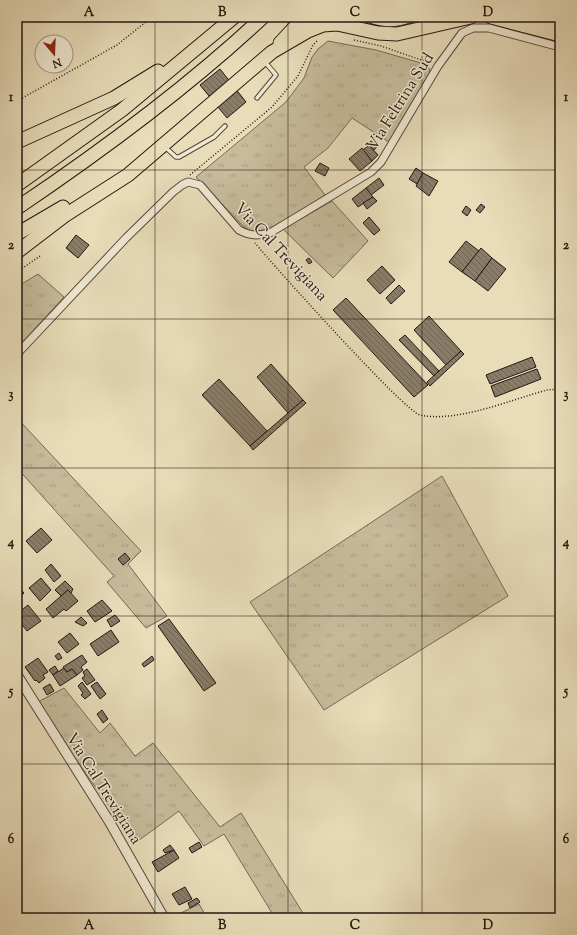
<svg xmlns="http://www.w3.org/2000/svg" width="577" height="935" font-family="'Sorts Mill Goudy',serif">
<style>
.grass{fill:url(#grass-tufts);stroke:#756956}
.building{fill:url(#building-back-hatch);stroke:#231711}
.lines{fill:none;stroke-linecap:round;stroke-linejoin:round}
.service-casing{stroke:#54483b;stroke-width:5.5}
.minor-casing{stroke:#54483b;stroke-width:9}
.tertiary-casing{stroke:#54483b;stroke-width:11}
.primary-casing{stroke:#231711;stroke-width:13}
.motorway-casing{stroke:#231711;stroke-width:15}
.path{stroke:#231711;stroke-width:1.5;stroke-dasharray:1 2;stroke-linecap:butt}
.service{stroke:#f0e8d2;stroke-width:3.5}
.minor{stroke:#f0e8d2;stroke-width:7}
.tertiary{stroke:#f0e8d2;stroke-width:9}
.primary{stroke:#e8dcb9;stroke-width:11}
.motorway{stroke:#e8dcb9;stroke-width:13}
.grid{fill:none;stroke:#231711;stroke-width:1;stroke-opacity:0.55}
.labels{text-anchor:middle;stroke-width:3;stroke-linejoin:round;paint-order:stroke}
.street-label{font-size:16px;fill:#231711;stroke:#f0e8d2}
.neatline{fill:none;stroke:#231711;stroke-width:1.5}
.grid-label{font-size:13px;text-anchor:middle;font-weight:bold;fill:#231711}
</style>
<defs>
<pattern id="grass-tufts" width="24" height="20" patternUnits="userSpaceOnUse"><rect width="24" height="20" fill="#c7bb9c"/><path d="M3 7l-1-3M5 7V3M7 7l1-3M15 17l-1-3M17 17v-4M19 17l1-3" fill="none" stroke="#aba085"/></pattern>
<pattern id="building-back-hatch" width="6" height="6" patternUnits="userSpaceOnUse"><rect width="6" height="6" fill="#897d68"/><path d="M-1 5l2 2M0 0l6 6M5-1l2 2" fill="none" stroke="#706554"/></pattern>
</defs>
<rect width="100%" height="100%" fill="#e8dcb9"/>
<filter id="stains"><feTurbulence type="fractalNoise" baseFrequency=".005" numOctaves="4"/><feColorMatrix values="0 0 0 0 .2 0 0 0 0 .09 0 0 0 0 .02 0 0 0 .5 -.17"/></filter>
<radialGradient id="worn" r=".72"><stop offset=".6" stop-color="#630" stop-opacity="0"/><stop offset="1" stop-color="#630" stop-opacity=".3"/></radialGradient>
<g class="grass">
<path d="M328,41L376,50L428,65L430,72L389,142L352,118L328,148L304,167L325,195C308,206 273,233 253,231C250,231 247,228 244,227L196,177L286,102L304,78L312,57L318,49Z"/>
<path d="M332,201L368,241L333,278L283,229Z"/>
<path d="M38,274L64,297L17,348V287Z"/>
<path d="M17,418L141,551L128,564L167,616L146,628L107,582L114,576L17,468Z"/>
<path d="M442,476L508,596L324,710L250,602Z"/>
<path d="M64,688L100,733L110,723L135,756L153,743L220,827L241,813L306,918H275L224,834L204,846L179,811L135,843L36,703Z"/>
<path d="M199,904L207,918H173V917Z"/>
</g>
<g class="building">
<path d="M220,69L246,102L227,118L200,85Z"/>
<path d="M371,141L378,146L374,150L369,145Z"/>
<path d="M369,145L378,155L372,161L363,150Z"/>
<path d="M362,148L372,161L360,171L349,159Z"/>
<path d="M320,163L329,168L325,176L315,171Z"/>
<path d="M416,168L423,173L417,184L409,179Z"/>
<path d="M423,173L438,181L429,196L416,186Z"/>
<path d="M379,178L384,185L371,195L366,188Z"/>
<path d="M366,188L373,197L358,207L352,199Z"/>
<path d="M373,197L377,201L367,209L363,203Z"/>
<path d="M481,204L485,207L480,213L476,210Z"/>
<path d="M466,206L471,210L467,216L462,212Z"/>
<path d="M369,217L380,230L374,235L363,223Z"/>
<path d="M76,235L89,245L78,258L66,248Z"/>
<path d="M466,241L479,251L462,272L449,262Z"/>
<path d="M481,248L492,258L475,281L462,272Z"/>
<path d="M309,258L312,262L309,264L306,260Z"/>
<path d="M492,258L506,269L488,291L475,281Z"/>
<path d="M382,266L395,280L380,294L367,280Z"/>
<path d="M399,285L405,291L391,304L386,298Z"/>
<path d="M346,298L428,385L414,397L333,310Z"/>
<path d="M429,316L461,351L446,365L414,330Z"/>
<path d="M405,335L439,371L434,376L399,340Z"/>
<path d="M461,351L464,354L430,386L427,382Z"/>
<path d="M532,357L536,367L490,384L486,375Z"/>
<path d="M271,364L303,400L288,413L257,377Z"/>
<path d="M537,369L541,379L495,397L491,386Z"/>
<path d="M219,379L267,431L250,446L202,395Z"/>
<path d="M303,400L306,403L253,450L250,446Z"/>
<path d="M17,519L21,524L17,527Z"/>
<path d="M41,528L52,540L37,553L26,541Z"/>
<path d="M125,553L130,559L123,565L118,559Z"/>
<path d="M51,564L61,576L54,582L45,570Z"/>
<path d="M41,578L51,590L40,601L29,588Z"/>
<path d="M65,581L73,589L71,593L68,590L61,596L55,590Z"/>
<path d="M17,585L24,593L17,599Z"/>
<path d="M68,590L78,601L66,611L64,609L53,618L46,609Z"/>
<path d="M102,600L112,611L95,622L87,611Z"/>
<path d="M28,605L41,621L27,631L17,618V614Z"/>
<path d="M115,615L120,621L111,627L107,620Z"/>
<path d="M81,617L87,623L83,626L75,622Z"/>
<path d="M169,619L216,683L204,691L158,626Z"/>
<path d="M111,630L119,642L98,656L90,644Z"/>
<path d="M70,633L79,644L67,653L58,642Z"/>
<path d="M59,653L62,658L58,660L55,656Z"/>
<path d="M82,655L87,662L81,667L83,670L77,675L72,669L67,672L63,667Z"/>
<path d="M152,656L154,660L144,667L142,664Z"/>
<path d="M38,658L48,672L43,675L45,678L39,683L36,680L35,681L25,667Z"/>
<path d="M55,666L58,671L53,675L49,670Z"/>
<path d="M64,668L67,672L72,669L77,675L60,686L53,675Z"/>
<path d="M87,669L95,680L87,685L82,678L85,676L83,672Z"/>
<path d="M82,682L91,694L85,699L81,695L83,693L78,686Z"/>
<path d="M97,682L106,694L100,699L91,686Z"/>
<path d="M50,684L54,691L47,695L43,688Z"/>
<path d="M102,710L108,719L103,723L97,714Z"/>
<path d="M199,842L202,847L192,853L189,848Z"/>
<path d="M170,845L174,850L165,853L163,850Z"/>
<path d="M174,850L179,858L158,872L152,862Z"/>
<path d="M185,887L192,899L179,905L172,894Z"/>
<path d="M197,898L200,902L190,908L188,903Z"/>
</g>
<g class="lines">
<g class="service-casing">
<g id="service">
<path d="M257,98L276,75L265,62"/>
<path d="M165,147L176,157H179L214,137L225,126"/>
</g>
</g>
<g class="minor-casing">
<path id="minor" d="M17,354L126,238L173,192L182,185L188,182L200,185L239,230C250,236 258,236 270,233L371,172L381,162L438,66L462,33L473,28H489L560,47"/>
</g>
<g class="tertiary-casing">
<path id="tertiary" d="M17,675L109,821L164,918"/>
</g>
<g class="primary-casing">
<g id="primary">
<path d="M370,17C385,22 395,22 409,17"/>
<path d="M524,17L560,26"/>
</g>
</g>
<g class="motorway-casing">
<g id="motorway">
<path d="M491,17L560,35"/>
<path d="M280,43L294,28L312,17"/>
<path d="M17,142L114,98L158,71"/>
<path d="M17,185L122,110L234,17"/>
<path d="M17,208C103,150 187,88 263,17"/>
<path d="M17,234L63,207"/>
<path d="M17,252L64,216L128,175L272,52L308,31L323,25L337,24L378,33L397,34L471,17"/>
</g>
</g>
<g class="path">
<path d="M354,40L381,46L430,63"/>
<path d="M17,101L117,45L152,17"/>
<path d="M190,175L272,107L298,76L313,45L318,40"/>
<path d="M255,243C273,265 405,412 420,415C457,423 510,400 547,390L560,389"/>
<path d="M17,272L40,256"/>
</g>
<use href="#service" class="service"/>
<use href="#minor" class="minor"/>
<use href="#tertiary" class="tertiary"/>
<use href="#primary" class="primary"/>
<use href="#motorway" class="motorway"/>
</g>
<path class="grid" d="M155,17V918M288,17V918M422,17V918M17,170H560M17,319H560M17,468H560M17,616H560M17,764H560"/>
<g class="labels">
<g class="street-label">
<text transform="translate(399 101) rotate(-58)" y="6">Via Feltrina Sud</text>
<text transform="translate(282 251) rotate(47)" y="6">Via Cal Trevigiana</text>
<text transform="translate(105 788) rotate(58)" y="6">Via Cal Trevigiana</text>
</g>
</g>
<rect width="577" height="935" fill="none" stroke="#e8dcb9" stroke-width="44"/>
<g transform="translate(54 54) rotate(161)"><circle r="19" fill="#f0e8d2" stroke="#9e9485"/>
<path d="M0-3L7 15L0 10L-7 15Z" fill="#8f2418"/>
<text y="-6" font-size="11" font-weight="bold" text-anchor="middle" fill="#231711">N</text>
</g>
<rect x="22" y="22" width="533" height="891" class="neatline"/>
<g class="grid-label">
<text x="89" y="16">A</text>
<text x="222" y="16">B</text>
<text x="355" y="16">C</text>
<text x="488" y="16">D</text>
<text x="11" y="101">1</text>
<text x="566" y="101">1</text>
<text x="11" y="249">2</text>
<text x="566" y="249">2</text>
<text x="11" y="398">3</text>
<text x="566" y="398">3</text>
<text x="11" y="546">4</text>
<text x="566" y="546">4</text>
<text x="11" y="695">5</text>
<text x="566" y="695">5</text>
<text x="11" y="843">6</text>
<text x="566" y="843">6</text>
<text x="89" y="929">A</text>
<text x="222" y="929">B</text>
<text x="355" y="929">C</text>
<text x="488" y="929">D</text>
</g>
<rect width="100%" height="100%" filter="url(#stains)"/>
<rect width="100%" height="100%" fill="url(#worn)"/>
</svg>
